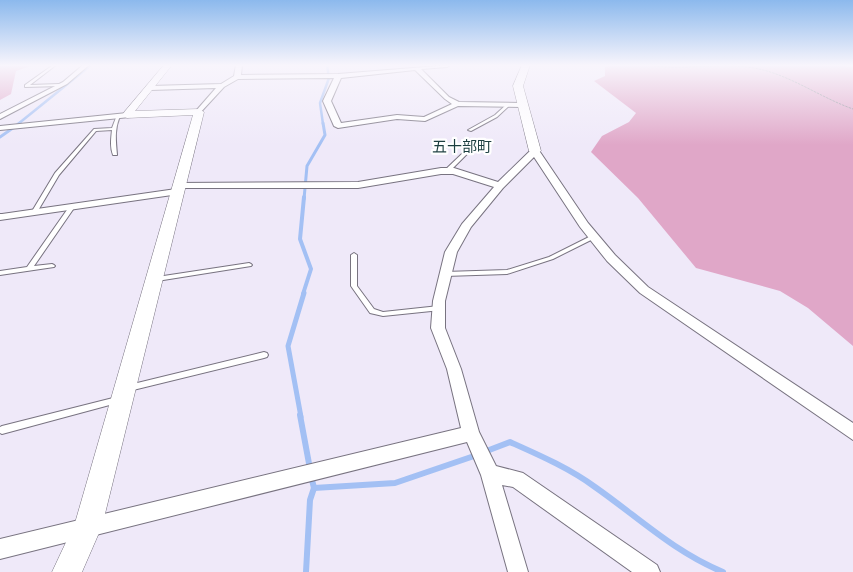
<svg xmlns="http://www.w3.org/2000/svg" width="853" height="572" font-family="Karla,'Noto Sans JP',sans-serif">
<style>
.green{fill:#e0a7c8}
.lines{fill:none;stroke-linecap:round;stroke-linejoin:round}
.stream-far4{stroke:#a3c0f4;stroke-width:2.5}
.stream-far3{stroke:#a3c0f4;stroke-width:3}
.stream-far2{stroke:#a3c0f4;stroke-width:4}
.stream-far1{stroke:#a3c0f4;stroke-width:5}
.stream{stroke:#a3c0f4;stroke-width:6}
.lane-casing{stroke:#787380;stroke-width:2}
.street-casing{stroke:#787380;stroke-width:2}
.secondary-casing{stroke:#787380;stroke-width:1}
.path{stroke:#908c97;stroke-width:1;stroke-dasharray:2.5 1;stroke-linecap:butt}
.lane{fill:#fff;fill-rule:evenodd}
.street{fill:#fff;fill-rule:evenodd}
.secondary{fill:#fff;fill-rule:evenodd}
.labels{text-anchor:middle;stroke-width:4.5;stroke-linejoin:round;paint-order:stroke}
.far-quarter-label{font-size:15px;fill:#1d3f41;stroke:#fff}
</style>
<rect width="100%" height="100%" fill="#efe9f9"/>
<g class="green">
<path d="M0,65H34L16,71L11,94L0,100Z"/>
<path d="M611,65H836L853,67V346L808,308L780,291L696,268L638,198L591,152L602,136L629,122L636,113L594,81L605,76V67Z"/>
</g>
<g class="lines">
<g class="stream-far4">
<path d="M18,124L91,65"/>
<path d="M323,124L320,103L329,78L327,65"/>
</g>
<g class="stream-far3">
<path d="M0,137L20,123"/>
<path d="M304,199L307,166L325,135L323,123"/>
</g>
<path class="stream-far2" d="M303,294L311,269L300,239L304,197"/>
<path class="stream-far1" d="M301,417L288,346L304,293"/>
<g class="stream">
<path d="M300,415L310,469"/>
<path d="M484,452L510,442C539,455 569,468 595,487C638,517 674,552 723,572"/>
<path d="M311,476L314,488L395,483L477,455"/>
<path d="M306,572L310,500L314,488"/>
</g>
<g class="lane-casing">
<g id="lane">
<path d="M53,65H56L30,85L59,84L61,85L60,86L25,87V85Z"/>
<path d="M507,104L510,105L497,117L471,131L468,130L495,115Z"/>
<path d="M117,115L120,116C114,130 116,141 117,155H113C110,147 111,139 112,130L96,131L59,175L36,214H32L31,213L55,173L94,129L112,128Z"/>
<path d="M467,149L471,150L449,172H445V170Z"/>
<path d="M71,206L74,208L34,266L52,264L54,265L55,266L54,267L0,275V271L27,267L69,207Z"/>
<path d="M593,235L595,236L596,237L595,238L553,259L507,274L445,276L442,274L445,272L507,270L549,257Z"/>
<path d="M354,253L357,255V286L374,309L383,312L439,306H441L442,308L441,310L383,316L370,313L351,286V255Z"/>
<path d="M249,263L251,264L252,265L251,266L157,281L154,279L157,277Z"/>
<path d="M264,352L267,353L268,355L267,357L264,358L129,391L126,390L125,388L126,386L129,385Z"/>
<path d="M117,397L120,398L121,400L120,402L117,403L2,434L0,433V427L2,426Z"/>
</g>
</g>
<g class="street-casing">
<g id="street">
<path d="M83,65H89L67,84L0,119V114L63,82Z"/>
<path d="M236,65H242L241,75L338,74L450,65L447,67L421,69L449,97L459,102L522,103L526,105L522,107L458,106L425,121L397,119L338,128L334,126L323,101L334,78L238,79L224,87L199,114L195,112L216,88L150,90L147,88L150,86L221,84L234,76ZM415,70L445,99L452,104L424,117L397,115L341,123L331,101L341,78Z"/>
<path d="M127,113L131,115L130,117L0,130V126Z"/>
<path d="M532,149H538L588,223L615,255L648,287L853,423V440L640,293L607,261L580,227L534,157L503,188L471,227L457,252L445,301V328L461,369L479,432L496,466L523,473L657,565L660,572H632L513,487L502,485L528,572H508L481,475L467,442L0,559V539L461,428L447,369L431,328L433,301L445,252L462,224L494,187L453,174H441L358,188H178L175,187V183L358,182L441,168H454L498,182Z"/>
<path d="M176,189L179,190V194L0,220V214H2Z"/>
</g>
</g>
<g class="secondary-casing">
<g id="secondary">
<path d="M164,65H172L135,111L199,109L204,112L102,526L82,572H52L75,523L193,115L127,118L122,115Z"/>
<path d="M522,65H530L523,86L541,151L535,155L529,151L513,86Z"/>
</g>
</g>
<path class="path" d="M647,65C683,71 719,62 754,68C789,74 819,97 853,109"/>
<use href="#lane" class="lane"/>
<use href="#street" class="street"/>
<use href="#secondary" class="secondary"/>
</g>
<linearGradient id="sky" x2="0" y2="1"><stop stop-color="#8cb9ed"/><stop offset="0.45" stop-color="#f8f5fc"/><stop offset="1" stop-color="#f8f5fc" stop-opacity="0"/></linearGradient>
<rect width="853" height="145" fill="url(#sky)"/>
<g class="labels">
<g class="far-quarter-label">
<text x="462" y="152">五十部町</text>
</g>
</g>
</svg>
